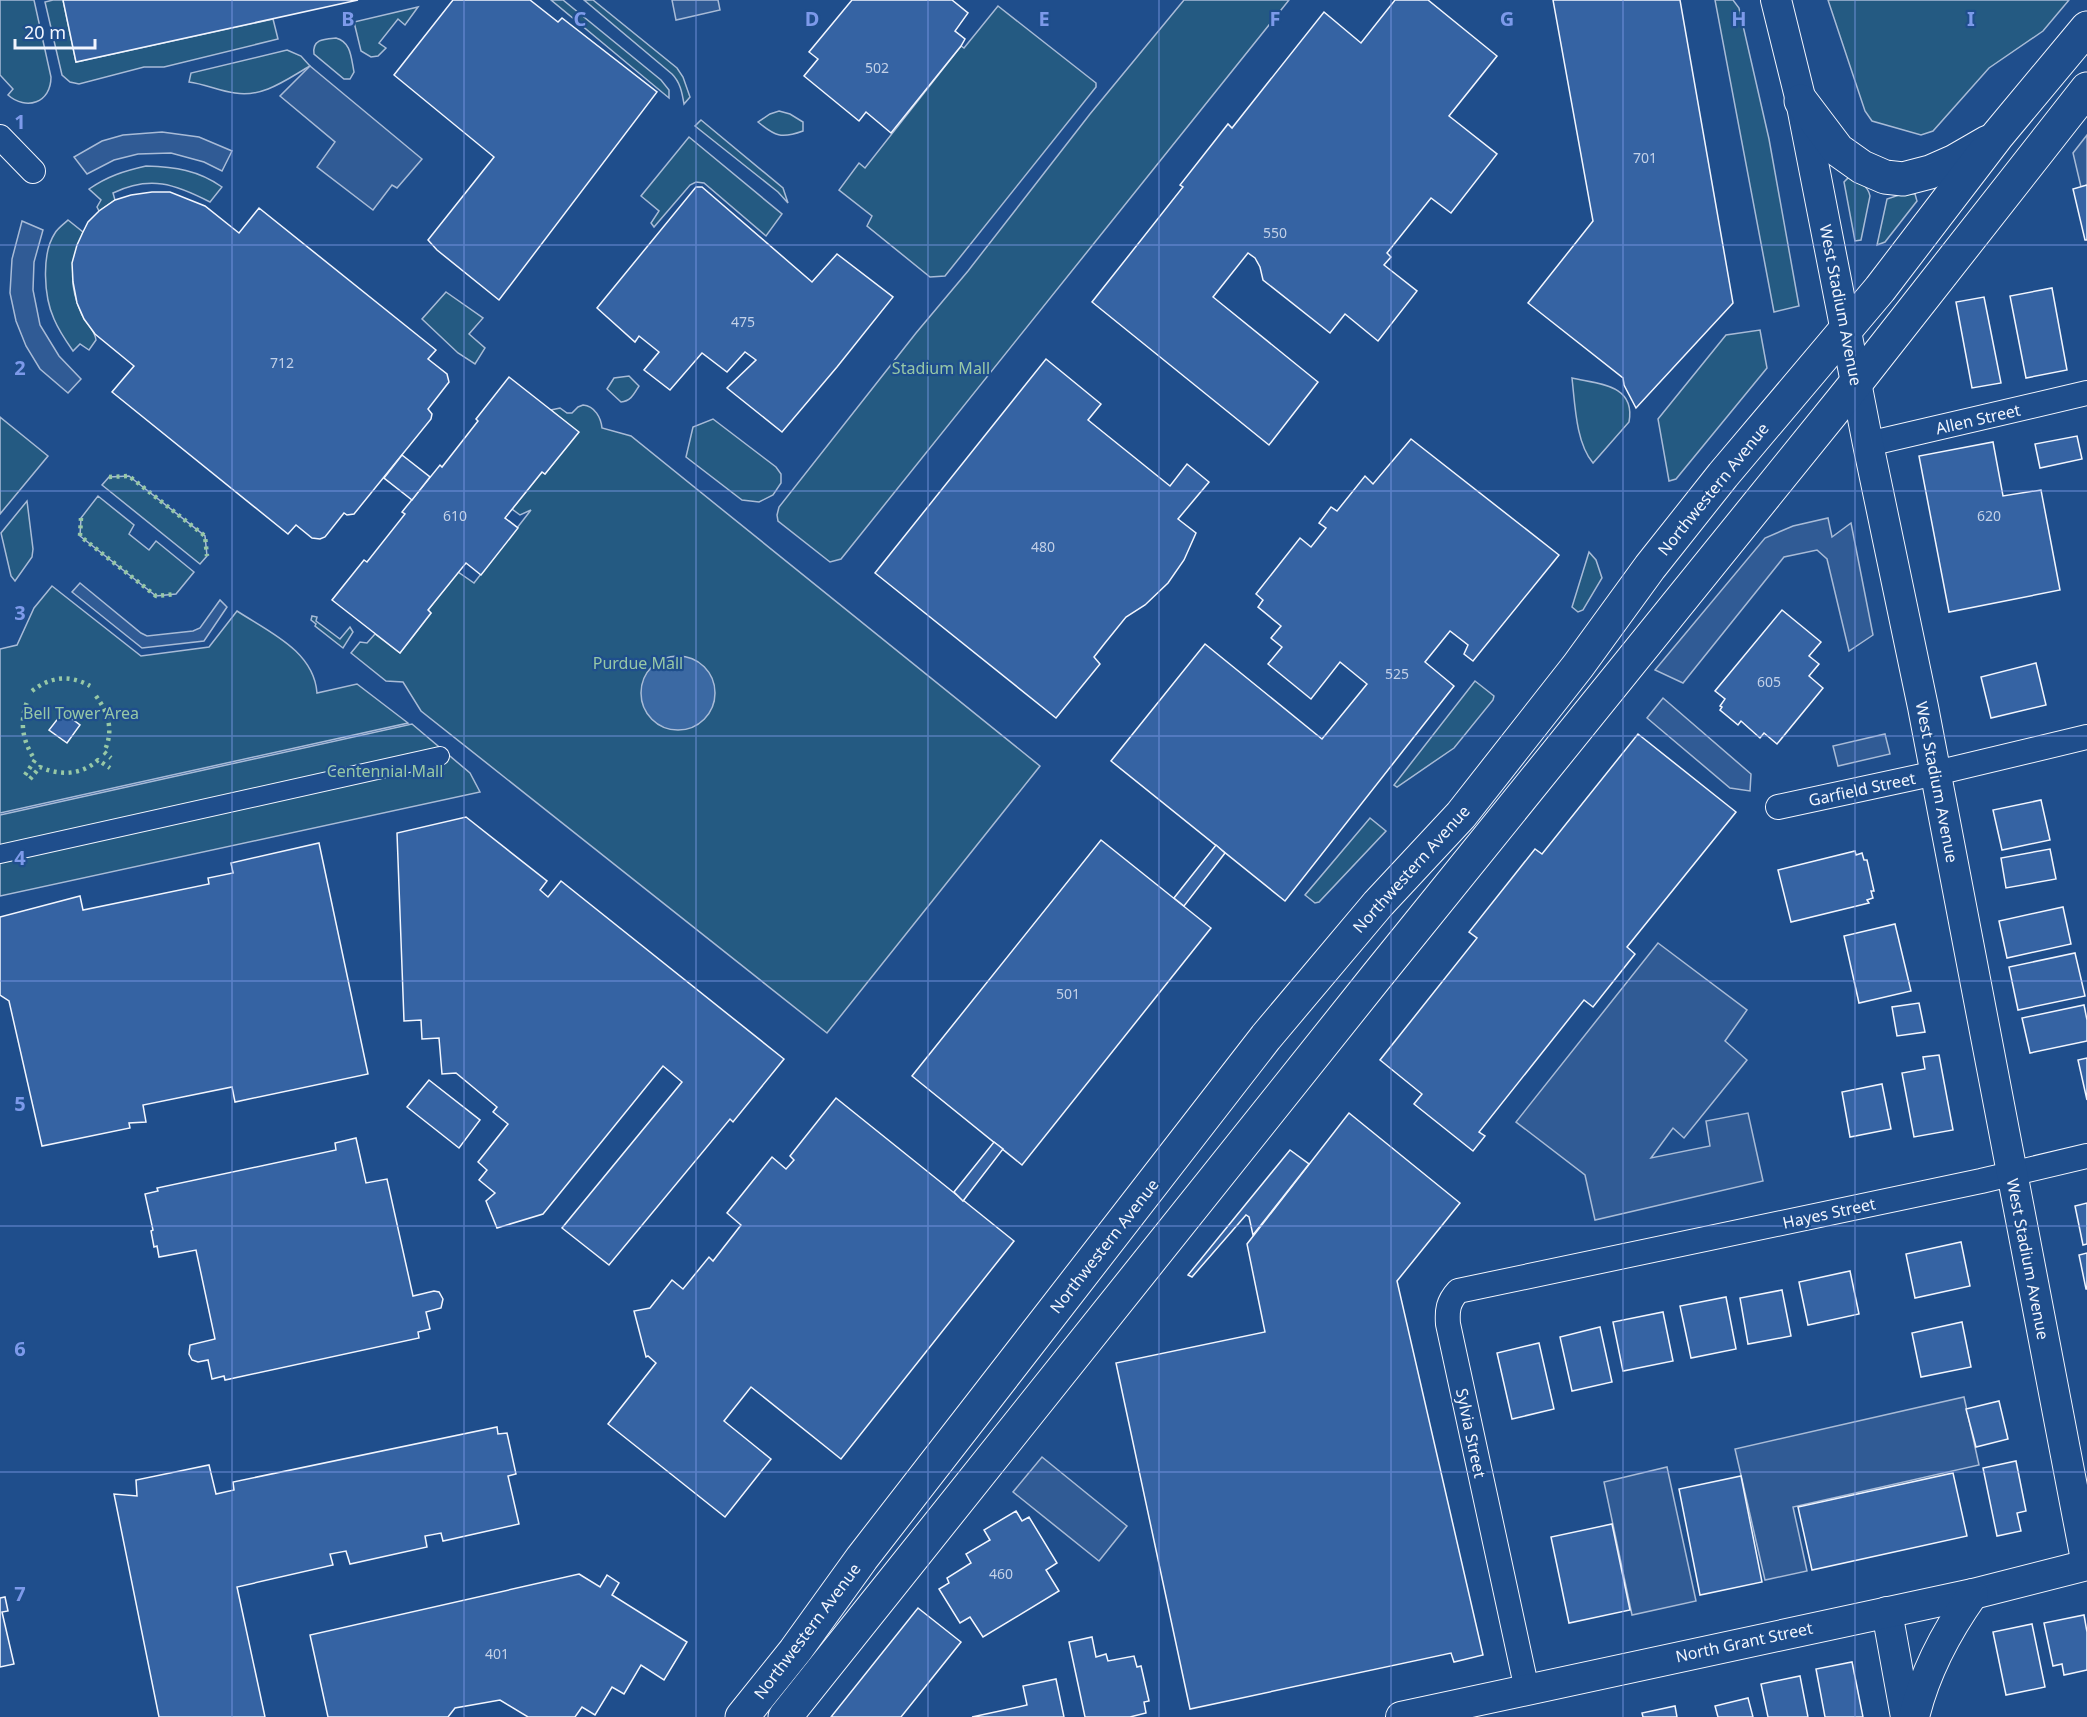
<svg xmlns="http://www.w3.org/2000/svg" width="2087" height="1717" font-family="'Noto Sans',sans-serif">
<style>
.green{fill:#245a82;stroke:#a8bbd7;stroke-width:1.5}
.parking{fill:#305b95;stroke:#a8bbd7;stroke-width:1.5}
.water{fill:#3b69a3;stroke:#a8bbd7;stroke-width:1.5}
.building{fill:#3563a3;stroke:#f2f6ff;stroke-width:1.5}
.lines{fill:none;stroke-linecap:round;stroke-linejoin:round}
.pedestrian-casing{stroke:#f2f6ff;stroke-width:20}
.minor-casing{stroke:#f2f6ff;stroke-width:26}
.tertiary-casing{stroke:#f2f6ff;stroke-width:32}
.primary-casing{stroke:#f2f6ff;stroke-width:35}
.pedestrian{stroke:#1f4e8c;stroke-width:18}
.minor{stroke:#1f4e8c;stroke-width:24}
.tertiary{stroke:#1f4e8c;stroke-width:30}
.primary{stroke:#1f4e8c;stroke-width:33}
.hedge{stroke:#97c8a6;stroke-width:4.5;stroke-dasharray:3 4.5;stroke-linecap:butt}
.grid{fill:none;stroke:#7d9aea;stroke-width:1.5;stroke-opacity:0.55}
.labels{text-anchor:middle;stroke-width:4.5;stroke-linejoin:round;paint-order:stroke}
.number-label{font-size:14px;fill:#c3d1e8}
.street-label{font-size:16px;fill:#f2f6ff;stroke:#1f4e8c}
.park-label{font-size:16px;fill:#97c8a6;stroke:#1f4e8c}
.grid-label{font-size:20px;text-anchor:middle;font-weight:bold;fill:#7d9aea;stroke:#1f4e8c;stroke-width:4.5;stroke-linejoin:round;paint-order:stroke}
</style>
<rect width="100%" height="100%" fill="#1f4e8c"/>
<g class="green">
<path d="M0,0H34L51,77C51,103 26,111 8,95L13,89L0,75Z"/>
<path d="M53,0H63L76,62L273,19L278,39L164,67H144L79,84L70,82L62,75L45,2Z"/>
<path d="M551,0H563L661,80L669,90V98Z"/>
<path d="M584,0H593L677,68L683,77L690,97L684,104C682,92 680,82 672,74Z"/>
<path d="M1184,0H1289L841,559L830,562L778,521L777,515L779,507L916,333L968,271L1090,114Z"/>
<path d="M1715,0H1733L1739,8L1769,139L1799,306L1774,312Z"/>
<path d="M1828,0H2069L2043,31L1989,68L1933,131L1921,135L1872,121L1865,111Z"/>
<path d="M998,6L1096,83V87L945,276L930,277L867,226L872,216L839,190L859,163L865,168L961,46L964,48Z"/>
<path d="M418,7L405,25L398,19L379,43L386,48L378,56L371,57L361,51L354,22Z"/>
<path d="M336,38C351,42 351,57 354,72L350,79H344L314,54C312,39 324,39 336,38Z"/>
<path d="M287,50L301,56L310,66C287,79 263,98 235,93C219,91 205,84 189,82L191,73Z"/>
<path d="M779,111L790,114L803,122V131C781,139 775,136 758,122L770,114Z"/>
<path d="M701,120L783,188L788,203L778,192L695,126Z"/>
<path d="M689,137L782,214L766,236L704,183L696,182L690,185L654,227L651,223L659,211L641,196Z"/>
<path d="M146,166C175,167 198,170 222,187L210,202C175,184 150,175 113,193L115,200L99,211L97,207L101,200L89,189C108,176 124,171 146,166Z"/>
<path d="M1849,177C1858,181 1868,185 1870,196L1861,240L1855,241L1844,182Z"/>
<path d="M1905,193L1915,194L1917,201L1885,242L1877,245L1887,199Z"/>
<path d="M68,220L83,232C72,265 67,282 82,315C87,324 95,330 96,340L89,350L80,344L73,351C66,341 59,331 54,319C44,297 41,254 55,233C58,228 64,224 68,220Z"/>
<path d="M446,292L483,318L469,334L485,348L475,364L458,353L422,319Z"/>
<path d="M1760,330L1767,368L1676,479L1669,481L1658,419L1726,335Z"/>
<path d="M629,376L639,386C634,394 631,401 621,402L607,389L614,378Z"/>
<path d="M1572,378C1598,384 1636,384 1629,422L1593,463C1576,443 1575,405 1572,378Z"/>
<path d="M583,405C595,406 601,418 602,428L631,436L1040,766L827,1033L421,711L403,682L386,681L351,653L360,642L367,643L375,634L400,653L431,613L428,610L458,572L474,583L531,510L520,515L512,509L542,472L545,474L578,432L551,410L560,408L567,413H572L578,407Z"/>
<path d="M0,417L48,456L0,514Z"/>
<path d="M713,419L776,467L781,474V483L773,495L759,502L742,500L686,457L693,427Z"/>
<path d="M129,476L205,536L207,556L200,564L102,485L109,477Z"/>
<path d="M98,496L134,525L129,534L149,550L156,541L194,572L176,594L156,596L80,536L81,518Z"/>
<path d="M27,501L33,549L32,557L15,581L11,576L1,533Z"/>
<path d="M1589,552L1596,560L1602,578L1583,610L1578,612L1572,607Z"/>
<path d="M52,586L141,656L209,647L237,611C269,632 314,651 317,693L357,684L408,723L0,813V649L17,645L34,608Z"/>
<path d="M312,616L317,617L316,621L340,639L350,627L353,632L343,648L315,626L316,624L311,620Z"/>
<path d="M1475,681L1494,696L1493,700L1454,748L1397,787L1394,785Z"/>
<path d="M412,724L470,773L480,792L0,896V815Z"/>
<path d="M1370,818L1386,831L1319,902L1315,903L1305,895Z"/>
</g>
<g class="parking">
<path d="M672,0H718L720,10L676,20Z"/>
<path d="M310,66L422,159L397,188L392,185L373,210L317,167L335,142L280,96Z"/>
<path d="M162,132L199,137L232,151L222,171L204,162L171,153L138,154L114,160L87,174L74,157L102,141L123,135Z"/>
<path d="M2087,135V185L2081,187L2073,153Z"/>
<path d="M22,221L43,230L34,262L33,290L40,325L59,356L81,379L68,393L40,369L26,346L16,321L10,293L12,259Z"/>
<path d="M1828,518L1832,537L1851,523L1873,635L1849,651L1827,559L1817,550L1784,557L1683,683L1655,670L1765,538L1793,526Z"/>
<path d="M80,583L141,633L147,636L193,631L200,628L220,600L227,607L204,641L142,648L72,592Z"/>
<path d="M1663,698L1751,774L1750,791L1730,788L1647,718Z"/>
<path d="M1885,734L1890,754L1838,766L1833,746Z"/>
<path d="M1658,943L1747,1010L1725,1041L1747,1060L1684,1138L1673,1128L1651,1158L1710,1146L1706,1121L1748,1113L1763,1181L1595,1220L1585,1175L1516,1122Z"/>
<path d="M1964,1397L1979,1465L1793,1507L1807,1571L1765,1580L1735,1449Z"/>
<path d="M1042,1457L1127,1526L1099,1561L1013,1492Z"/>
<path d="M1667,1467L1696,1601L1632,1615L1604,1482Z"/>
</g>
<circle class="water" cx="678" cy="693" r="37"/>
<g class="building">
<path d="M63,0H358L76,62Z"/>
<path d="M453,0H530L558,22L562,18L657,92L499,300L437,250L428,240L494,157L394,75Z"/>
<path d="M852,0H952L968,13L955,31L965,39L961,46L891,133L866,112L859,121L804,76L818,59L809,52Z"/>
<path d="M1395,0H1428L1497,56L1449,116L1497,154L1451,213L1431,198L1387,253L1391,257L1384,265L1417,291L1378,341L1345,314L1330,333L1263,280L1260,267L1255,258L1248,253L1213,297L1318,382L1269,445L1092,302L1183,187L1180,185L1228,124L1232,128L1324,12L1361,43Z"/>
<path d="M1553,0H1680L1733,303L1636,408L1624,385L1623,378L1528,303L1593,221Z"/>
<path d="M2087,185V240H2085L2073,189Z"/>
<path d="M696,187H702L812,282L837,254L893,297L837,367L782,432L727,388L756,360L745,352L727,372L702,353L670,390L644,370L659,352L639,336L635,342L597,308Z"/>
<path d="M152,192H170L205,206L239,233L259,208L436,350L428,359L447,374L449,382L428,409L432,414L431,419L354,514L347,515L344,513L325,537L320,539L312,538L296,525L288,534L112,392L134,366L95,334L84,319L77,303L73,282L72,263L77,245L83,232L88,222L99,211L115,200L131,195Z"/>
<path d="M2052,288L2067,370L2026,378L2010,296Z"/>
<path d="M1984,297L2001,383L1972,388L1956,302Z"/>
<path d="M1046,359L1101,404L1088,420L1170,486L1187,464L1209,482L1178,519L1196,533L1184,560L1168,583L1145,605L1126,617L1105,643L1094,657L1100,664L1056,718L875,573Z"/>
<path d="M509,377L579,432L545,474L542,472L505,518L518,528L481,575L466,563L428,610L431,613L400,653L332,600L364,560L367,562L405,514L402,512L440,465L442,467L478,421L476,419Z"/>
<path d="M2077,436L2082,459L2040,468L2035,444Z"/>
<path d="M1411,439L1559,555L1473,661L1464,654L1468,645L1450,631L1425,662L1454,686L1285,901L1111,761L1205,644L1322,739L1367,684L1340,662L1311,699L1268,664L1282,647L1271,638L1281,626L1258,607L1263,600L1256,594L1300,538L1311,547L1326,528L1319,523L1331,507L1337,511L1365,476L1373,484Z"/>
<path d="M1993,442L2003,496L2041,490L2060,590L1949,612L1919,456Z"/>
<path d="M402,455L430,477L412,500L384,478Z"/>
<path d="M1782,610L1821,642L1809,656L1819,664L1809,676L1823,688L1777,744L1764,733L1760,738L1741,721L1738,725L1720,710L1722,707L1720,706L1725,699L1715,691Z"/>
<path d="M2036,663L2046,705L1991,718L1981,677Z"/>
<path d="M63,712L80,725L67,743L49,730Z"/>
<path d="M1638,734L1736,812L1627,947L1635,954L1593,1007L1584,1000L1479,1132L1485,1136L1473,1151L1414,1104L1422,1094L1380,1060L1477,938L1469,932L1535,849L1542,854Z"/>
<path d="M2041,800L2050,840L2002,850L1993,810Z"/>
<path d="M466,817L547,881L540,890L548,897L561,881L784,1059L733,1122L730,1119L609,1265L562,1228L682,1082L663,1066L543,1214L497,1228L486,1201L495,1193L479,1180L487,1170L478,1162L508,1124L493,1112L497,1107L456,1073L442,1074L439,1038L422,1039L421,1020L404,1021L397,833Z"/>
<path d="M1101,840L1211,928L1022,1165L912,1076Z"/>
<path d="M319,843L368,1074L235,1102L232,1087L143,1105L146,1122L129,1123L130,1128L42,1146L9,1001L0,995V917L80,896L83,910L209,884L208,878L233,873L231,863Z"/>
<path d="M1216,845L1225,853L1184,906L1174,898Z"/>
<path d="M2050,849L2056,879L2006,888L2001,858Z"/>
<path d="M1855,851L1856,855L1862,853L1864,860H1867L1874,891H1871L1873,898L1867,900L1869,903L1791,922L1778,870Z"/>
<path d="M2063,907L2071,944L2007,958L1999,921Z"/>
<path d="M1895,924L1911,991L1859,1003L1844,936Z"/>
<path d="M2075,953L2085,996L2018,1010L2009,967Z"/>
<path d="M1919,1003L1925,1032L1897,1036L1892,1007Z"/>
<path d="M2084,1005L2087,1020V1041L2030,1053L2022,1018Z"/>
<path d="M1939,1055L1953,1130L1914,1137L1902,1073L1925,1069L1923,1057Z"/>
<path d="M2087,1058V1100L2078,1060Z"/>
<path d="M429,1080L480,1120L459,1148L407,1107Z"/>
<path d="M1882,1084L1891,1129L1850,1137L1842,1092Z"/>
<path d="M836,1098L1014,1241L841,1459L751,1387L724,1421L771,1459L725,1517L608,1424L656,1363L648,1356L646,1357L634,1311L650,1308L672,1280L683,1289L709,1257L713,1261L741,1225L727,1213L772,1157L786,1169L794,1160L790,1156Z"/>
<path d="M1349,1113L1460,1203L1397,1281L1483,1655L1454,1662L1451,1653L1190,1709L1116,1363L1265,1332L1247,1244Z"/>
<path d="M356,1138L366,1183L387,1179L413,1296L434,1291L439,1292L443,1299L441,1308L426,1312L430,1329L418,1332L419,1338L225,1380L224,1376L212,1379L208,1360L198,1362L192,1360L189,1354L190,1345L215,1339L196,1250L159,1257L157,1246L154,1247L151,1231L153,1230L145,1194L158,1191L157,1188L336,1150L335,1143Z"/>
<path d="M994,1142L1003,1149L963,1201L954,1192Z"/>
<path d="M1290,1150L1309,1164L1253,1235L1249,1217L1246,1215L1192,1277L1188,1275Z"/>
<path d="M2087,1203V1244L2083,1245L2075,1206Z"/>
<path d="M1961,1242L1970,1286L1915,1298L1906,1254Z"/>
<path d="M2087,1253V1289H2086L2079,1255Z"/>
<path d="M1850,1271L1859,1314L1808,1325L1799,1282Z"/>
<path d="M1782,1290L1791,1336L1748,1344L1740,1298Z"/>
<path d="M1726,1297L1736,1349L1691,1358L1680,1306Z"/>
<path d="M1663,1312L1673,1361L1623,1371L1613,1322Z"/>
<path d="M1962,1322L1971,1367L1921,1377L1912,1333Z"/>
<path d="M1600,1327L1612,1382L1572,1391L1560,1337Z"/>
<path d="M1539,1343L1554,1409L1512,1419L1497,1353Z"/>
<path d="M1999,1401L2008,1439L1976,1447L1966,1409Z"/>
<path d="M497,1427L498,1434L507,1433L516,1474L508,1476L519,1524L443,1541L441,1533L425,1536L427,1547L350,1564L346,1551L330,1554L333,1565L237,1587L265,1717H159L114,1494L137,1496L136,1480L209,1465L216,1494L234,1490L233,1482Z"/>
<path d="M2016,1461L2026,1511L2017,1513L2021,1531L1997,1536L1983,1468Z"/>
<path d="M1953,1473L1967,1536L1812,1570L1798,1507Z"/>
<path d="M1741,1476L1762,1582L1700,1595L1679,1489Z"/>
<path d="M1016,1511L1022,1521L1029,1517L1057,1563L1046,1570L1059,1591L983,1637L970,1617L960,1623L939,1589L949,1583L947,1578L971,1563L966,1554L990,1540L984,1530Z"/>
<path d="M1612,1524L1630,1610L1569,1623L1551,1537Z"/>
<path d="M579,1574L600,1587L607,1575L619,1583L612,1595L687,1642L664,1680L641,1665L624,1694L612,1687L595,1715L582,1707L575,1717H528L500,1700L455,1708L448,1717H328L310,1635Z"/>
<path d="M5,1597L8,1611L2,1612L14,1664L0,1667V1598Z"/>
<path d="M918,1608L961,1642L901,1717H831Z"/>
<path d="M2084,1615L2087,1632V1670L2064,1675L2062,1664L2053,1666L2044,1623Z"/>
<path d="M2032,1624L2045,1687L2006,1695L1993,1632Z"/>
<path d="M1092,1637L1096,1657L1106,1654L1108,1661L1134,1656L1137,1667L1141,1666L1149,1701L1144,1702L1146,1713L1130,1717H1085L1069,1642Z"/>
<path d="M1852,1662L1863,1717H1825L1816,1669Z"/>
<path d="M1800,1676L1808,1717H1768L1761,1684Z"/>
<path d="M1056,1679L1064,1717H972L1027,1705L1023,1686Z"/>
<path d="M1748,1698L1753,1717H1718L1715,1706Z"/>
<path d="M1675,1706L1677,1717H1643L1642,1713Z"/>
</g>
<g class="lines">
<g class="pedestrian-casing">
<path id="pedestrian" d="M0,854L440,756"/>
</g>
<g class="minor-casing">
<g id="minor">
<path d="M0,137L33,171"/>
<path d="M1868,444L2087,393"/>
<path d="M1778,807L1936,773L2087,737"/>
<path d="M1527,1690L1448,1324C1447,1310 1448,1302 1458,1291L1981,1181L2087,1156"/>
</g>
</g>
<g class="tertiary-casing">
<g id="tertiary">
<path d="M1776,0L1801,101L1868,444L1923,707L2087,1565"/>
<path d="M1887,1612L1906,1717"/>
<path d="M1401,1717L1973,1594L2087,1565"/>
<path d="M1914,1717C1925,1671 1946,1632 1973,1594"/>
</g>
</g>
<g class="primary-casing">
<g id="primary">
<path d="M1801,101L1838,150L1862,167L1885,177L1903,179L1930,172L1955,161L1988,142"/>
<path d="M742,1717L795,1651L862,1558L1266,1037L1378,904L1461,815L1578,666L1650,567L1723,475L1880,289L1997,136L2087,28"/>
<path d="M785,1717L1376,977L1856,383L2087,89"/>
</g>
</g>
<use href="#pedestrian" class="pedestrian"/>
<use href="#minor" class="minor"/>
<use href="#tertiary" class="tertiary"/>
<use href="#primary" class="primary"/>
<g class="hedge">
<path d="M109,477L129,476L205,536L207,556"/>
<path d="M81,518L80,536L156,596L176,594"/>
<path d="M32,691C50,677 69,674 90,686"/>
<path d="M96,696C109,714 114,731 104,752L111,758"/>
<path d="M25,775L35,760C23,742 19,723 27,702"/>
<path d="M30,779L40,767C60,776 82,775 98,760L110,768"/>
</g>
</g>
<path class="grid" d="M232,0V1717M464,0V1717M696,0V1717M928,0V1717M1159,0V1717M1391,0V1717M1623,0V1717M1855,0V1717M0,245H2087M0,491H2087M0,736H2087M0,981H2087M0,1226H2087M0,1472H2087"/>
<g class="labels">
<g class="number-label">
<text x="877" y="73">502</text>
<text x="1645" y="163">701</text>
<text x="1275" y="238">550</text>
<text x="743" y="327">475</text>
<text x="282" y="368">712</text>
<text x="455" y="521">610</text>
<text x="1989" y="521">620</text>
<text x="1043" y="552">480</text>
<text x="1397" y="679">525</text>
<text x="1769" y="687">605</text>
<text x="1068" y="999">501</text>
<text x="1001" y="1579">460</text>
<text x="497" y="1659">401</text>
</g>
<g class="street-label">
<text transform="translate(1841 305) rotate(79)" y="6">West Stadium Avenue</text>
<text transform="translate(1978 419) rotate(-13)" y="6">Allen Street</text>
<text transform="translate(1713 489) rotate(-51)" y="6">Northwestern Avenue</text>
<text transform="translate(1937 782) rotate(79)" y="6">West Stadium Avenue</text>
<text transform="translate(1862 789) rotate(-12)" y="6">Garfield Street</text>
<text transform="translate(1411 869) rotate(-48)" y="6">Northwestern Avenue</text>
<text transform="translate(1829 1213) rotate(-12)" y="6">Hayes Street</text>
<text transform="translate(1104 1246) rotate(-52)" y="6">Northwestern Avenue</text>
<text transform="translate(2028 1259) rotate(79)" y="6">West Stadium Avenue</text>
<text transform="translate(1471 1433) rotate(78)" y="6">Sylvia Street</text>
<text transform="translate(807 1631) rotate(-53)" y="6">Northwestern Avenue</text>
<text transform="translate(1744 1642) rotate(-12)" y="6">North Grant Street</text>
</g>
<g class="park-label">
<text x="941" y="374">Stadium Mall</text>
<text x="638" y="669">Purdue Mall</text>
<text x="81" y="719">Bell Tower Area</text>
<text x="385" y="777">Centennial Mall</text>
</g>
</g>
<g class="grid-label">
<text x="348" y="26">B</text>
<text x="580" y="26">C</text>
<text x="812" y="26">D</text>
<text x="1044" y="26">E</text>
<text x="1275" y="26">F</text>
<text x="1507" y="26">G</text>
<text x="1739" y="26">H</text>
<text x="1971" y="26">I</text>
<text x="20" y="129">1</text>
<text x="20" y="375">2</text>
<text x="20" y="620">3</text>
<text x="20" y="865">4</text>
<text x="20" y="1111">5</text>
<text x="20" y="1356">6</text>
<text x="20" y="1601">7</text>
</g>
<path d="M15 39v9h80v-9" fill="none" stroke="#f2f6ff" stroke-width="3"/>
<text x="24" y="39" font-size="18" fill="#f2f6ff" stroke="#1f4e8c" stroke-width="4.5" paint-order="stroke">20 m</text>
</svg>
